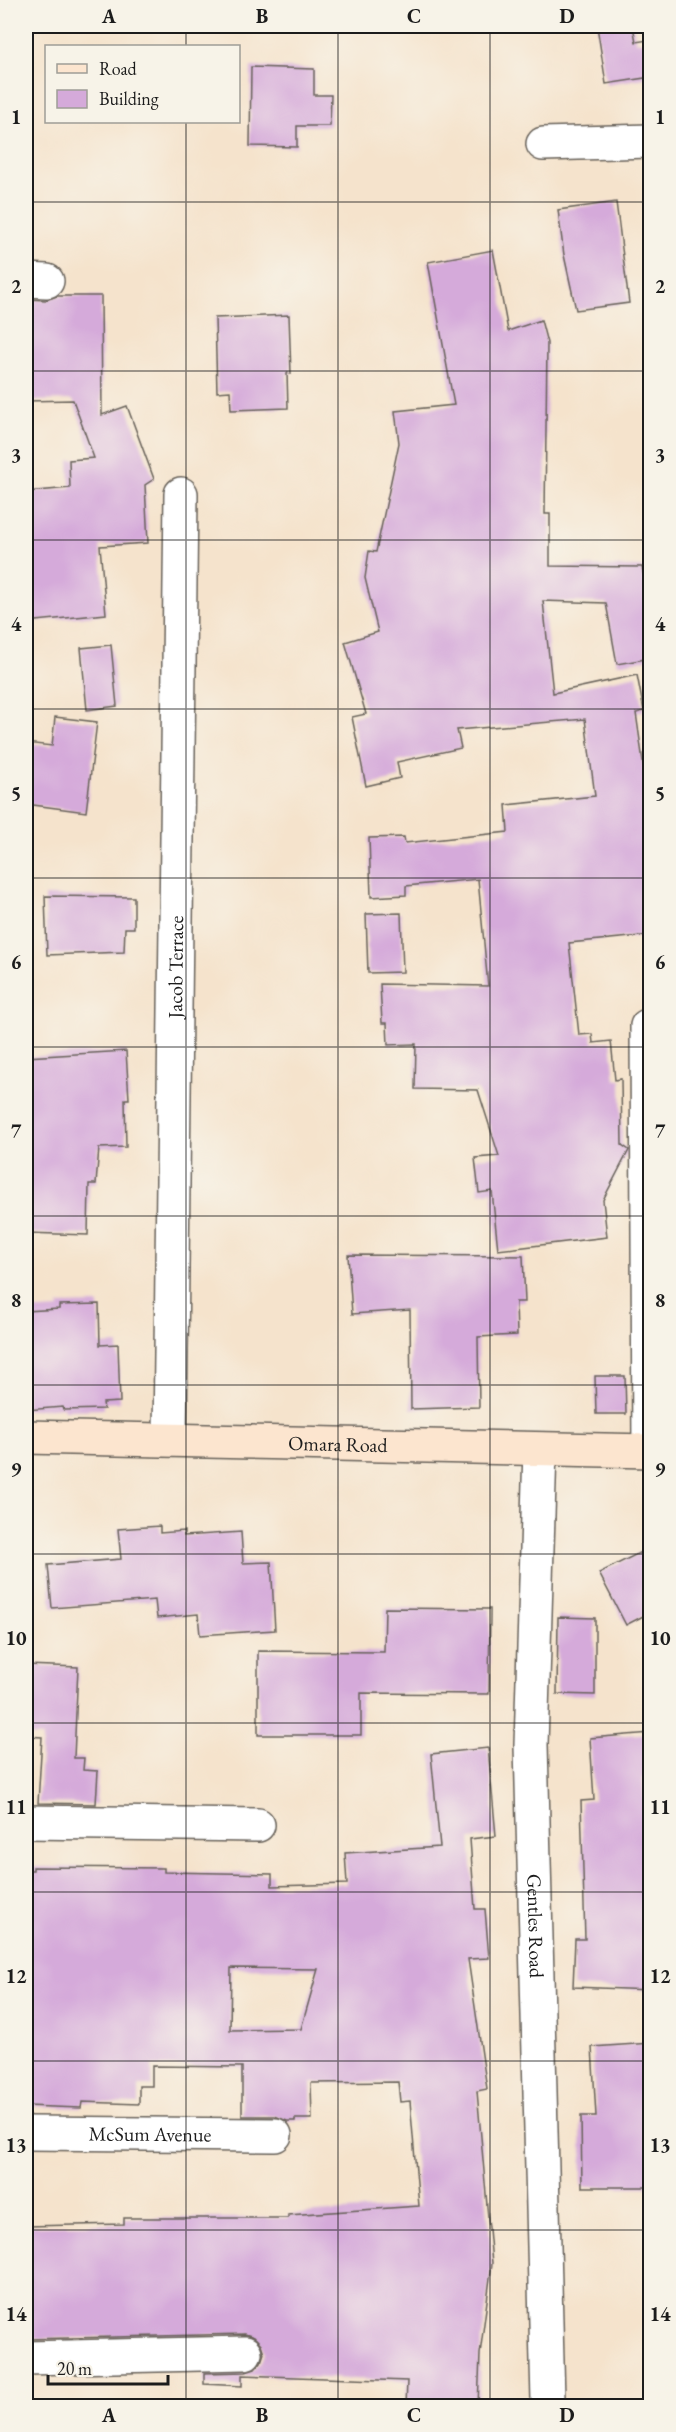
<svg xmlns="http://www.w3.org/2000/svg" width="676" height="2432" font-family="'EB Garamond',serif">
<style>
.building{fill:#d5aada;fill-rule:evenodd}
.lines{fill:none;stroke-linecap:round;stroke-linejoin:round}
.street-casing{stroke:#68625a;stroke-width:36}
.secondary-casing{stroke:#68625a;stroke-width:36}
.street{stroke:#fff;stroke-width:33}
.secondary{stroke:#fce5cf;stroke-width:33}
.grid{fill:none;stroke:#1c1c1c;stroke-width:1.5;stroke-opacity:0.55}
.labels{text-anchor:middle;stroke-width:6;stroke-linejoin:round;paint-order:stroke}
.street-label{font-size:20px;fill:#1c1c1c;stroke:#f7f3e8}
.neatline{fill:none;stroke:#1c1c1c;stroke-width:2}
.grid-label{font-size:20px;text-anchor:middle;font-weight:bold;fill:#1c1c1c}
</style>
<rect width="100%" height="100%" fill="#f7f3e8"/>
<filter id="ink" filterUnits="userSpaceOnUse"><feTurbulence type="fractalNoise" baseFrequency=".0167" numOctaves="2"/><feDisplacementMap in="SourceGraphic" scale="12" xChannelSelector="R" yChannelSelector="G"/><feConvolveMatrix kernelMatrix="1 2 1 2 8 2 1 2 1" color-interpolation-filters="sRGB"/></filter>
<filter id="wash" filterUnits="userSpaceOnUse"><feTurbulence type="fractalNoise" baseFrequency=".008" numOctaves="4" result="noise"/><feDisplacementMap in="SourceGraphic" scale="24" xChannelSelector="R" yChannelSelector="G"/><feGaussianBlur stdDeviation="1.35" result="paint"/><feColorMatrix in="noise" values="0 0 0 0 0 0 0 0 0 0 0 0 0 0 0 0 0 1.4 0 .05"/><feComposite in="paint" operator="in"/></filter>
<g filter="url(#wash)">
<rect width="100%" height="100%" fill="#f5e3cc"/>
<g id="blocks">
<g class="building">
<path d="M597,26H633L636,42L648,40L651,77L606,84Z"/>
<path d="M251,67L314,69V95H331L330,126H297V147L250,146Z"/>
<path d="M616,202L629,303L576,310L564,255L558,210Z"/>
<path d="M493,250L508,331L541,320L547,343L545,514H550V566L642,567L651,608V658L617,664L606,603L543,601L553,693L637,675L644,711L636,713L651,817V935L569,943L579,1035L592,1034L593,1043L611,1041L615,1080L621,1079L622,1145L629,1150L603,1200L607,1237L498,1250L492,1191L479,1193L475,1158L499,1156L478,1090L415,1089L416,1044L388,1045L387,1023H382L380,984L488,986L478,879L406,886V895L371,897L369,838L404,837L405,843L508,832L506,805L595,796L585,719L457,730L461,748L397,762L400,778L366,786L352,717L366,714L345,642L378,632L365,578L369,551L376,552L399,443L395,411L454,405L428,262Z"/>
<path d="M57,296H101L102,415L127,406L154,479L145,485L148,543L100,546L106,614L26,622V492L70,488L69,460L94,458L73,400L26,401V299L46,300Z"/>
<path d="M289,315L291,374L287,373L288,408L231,410L230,391L217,392L215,318Z"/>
<path d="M111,645L117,706L87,710L81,648Z"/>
<path d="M55,717L97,722L86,812L26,804V743L52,746Z"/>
<path d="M45,896L134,897V928H125L124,952L47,955Z"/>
<path d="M401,913L403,972L368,973L366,914Z"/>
<path d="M126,1051L129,1099H125L126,1147L99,1148L96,1184H89L88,1235L26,1233V1057Z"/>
<path d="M348,1255L523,1256L525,1302H516L517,1335L478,1337L479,1407L411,1409L410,1310L352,1314Z"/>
<path d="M99,1304L100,1345L118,1344L120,1402L103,1403L104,1409L64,1410L63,1407L26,1410V1311L59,1309V1305Z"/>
<path d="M595,1376H625L626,1414H596Z"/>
<path d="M160,1526V1533L184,1531V1536L241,1532L243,1563L271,1562L275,1630L200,1635L198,1614L157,1618L155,1600L52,1608L48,1565L121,1559L118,1529Z"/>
<path d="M651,1547V1612L626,1625L599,1573Z"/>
<path d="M385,1608L490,1609L489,1694L361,1693V1735H258V1651L384,1652Z"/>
<path d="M558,1617L595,1618V1695L557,1694Z"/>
<path d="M26,1665L78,1667L74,1758H84L83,1770L98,1771L96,1804L38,1803L42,1737L26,1736Z"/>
<path d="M651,1733V1777L643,1778L646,1839H651V1990L573,1987L575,1939H585L581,1801L594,1800L590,1738Z"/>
<path d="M488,1748L496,1836L470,1839L475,1909H485L489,1958L468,1959L487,2089L477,2091L492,2263L480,2354L478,2406H406L407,2381L242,2375V2386L204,2384V2373L246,2372L255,2369L261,2362L264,2353L261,2344L254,2337L245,2334L26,2339V2226L124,2224V2218H288V2215L419,2206L410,2101L400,2102L398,2082L311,2083L312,2119H295V2121H287L275,2116H242V2067L152,2066V2086H139V2104L82,2102L81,2108L26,2106V1870H33V1867L164,1868V1872L272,1874V1886L347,1884L345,1853L440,1847L431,1754ZM231,1968L318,1969L301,2029L230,2030Z"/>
<path d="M651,2043V2187H582L581,2116H596L592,2047Z"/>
</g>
</g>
</g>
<g filter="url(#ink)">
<use href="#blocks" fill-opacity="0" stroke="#68625a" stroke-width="1.5"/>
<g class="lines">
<g class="street-casing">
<g id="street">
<path d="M543,144L650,141"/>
<path d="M26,280L47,281"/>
<path d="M647,1026L649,1451"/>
<path id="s1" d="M170,1439L181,494"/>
<path id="s2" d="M540,1450L531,1745L548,2400"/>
<path d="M26,1822L258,1825"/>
<path id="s3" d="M26,2133L275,2135"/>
<path d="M26,2358L245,2353"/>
</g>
</g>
<g class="secondary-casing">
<g id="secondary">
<path id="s4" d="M26,1437L650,1451"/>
</g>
</g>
<use href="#street" class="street"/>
<use href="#secondary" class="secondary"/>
</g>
</g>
<path class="grid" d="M186,26V46M338,26V2406M490,26V2406M186,122V2406M26,202H650M26,371H650M26,540H650M26,709H650M26,878H650M26,1047H650M26,1216H650M26,1385H650M26,1554H650M26,1723H650M26,1892H650M26,2061H650M26,2230H650"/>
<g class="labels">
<g class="street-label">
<text dy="7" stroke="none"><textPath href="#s1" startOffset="472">Jacob Terrace</textPath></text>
<text dy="7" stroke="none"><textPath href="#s4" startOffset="312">Omara Road</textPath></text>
<text dy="7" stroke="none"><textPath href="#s2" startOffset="476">Gentles Road</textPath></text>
<text dy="7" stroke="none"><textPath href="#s3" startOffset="124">McSum Avenue</textPath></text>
</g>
</g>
<rect width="676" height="2432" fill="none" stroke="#f7f3e8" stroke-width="66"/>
<rect x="45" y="45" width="195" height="78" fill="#f7f3e8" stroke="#9f9d96" stroke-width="1.5"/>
<rect x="57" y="64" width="30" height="9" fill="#fce5cf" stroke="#9f9d96" stroke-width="1.5"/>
<text x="99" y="75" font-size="18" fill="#1c1c1c">Road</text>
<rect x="57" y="90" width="30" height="18" fill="#d5aada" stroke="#9f9d96" stroke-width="1.5"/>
<text x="99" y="105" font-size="18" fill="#1c1c1c">Building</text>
<path d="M48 2375v9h120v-9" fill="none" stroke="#1c1c1c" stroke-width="3"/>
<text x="57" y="2375" font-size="18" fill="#1c1c1c" stroke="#f7f3e8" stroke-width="4.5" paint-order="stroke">20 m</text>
<rect x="33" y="33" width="610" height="2366" class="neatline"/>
<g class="grid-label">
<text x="109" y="23">A</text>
<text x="262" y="23">B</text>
<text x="414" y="23">C</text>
<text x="567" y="23">D</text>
<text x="16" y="124">1</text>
<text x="660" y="124">1</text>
<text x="16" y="293">2</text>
<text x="660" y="293">2</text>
<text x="16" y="462">3</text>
<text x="660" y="462">3</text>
<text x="16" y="631">4</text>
<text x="660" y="631">4</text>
<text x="16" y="800">5</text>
<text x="660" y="800">5</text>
<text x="16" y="969">6</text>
<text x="660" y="969">6</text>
<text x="16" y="1138">7</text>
<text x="660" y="1138">7</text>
<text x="16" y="1307">8</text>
<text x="660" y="1307">8</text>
<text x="16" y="1476">9</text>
<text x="660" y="1476">9</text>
<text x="16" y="1645">10</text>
<text x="660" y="1645">10</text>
<text x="16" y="1814">11</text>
<text x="660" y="1814">11</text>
<text x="16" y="1983">12</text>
<text x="660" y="1983">12</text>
<text x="16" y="2152">13</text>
<text x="660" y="2152">13</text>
<text x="16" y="2321">14</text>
<text x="660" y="2321">14</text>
<text x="109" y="2422">A</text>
<text x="262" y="2422">B</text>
<text x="414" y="2422">C</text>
<text x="567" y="2422">D</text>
</g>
</svg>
